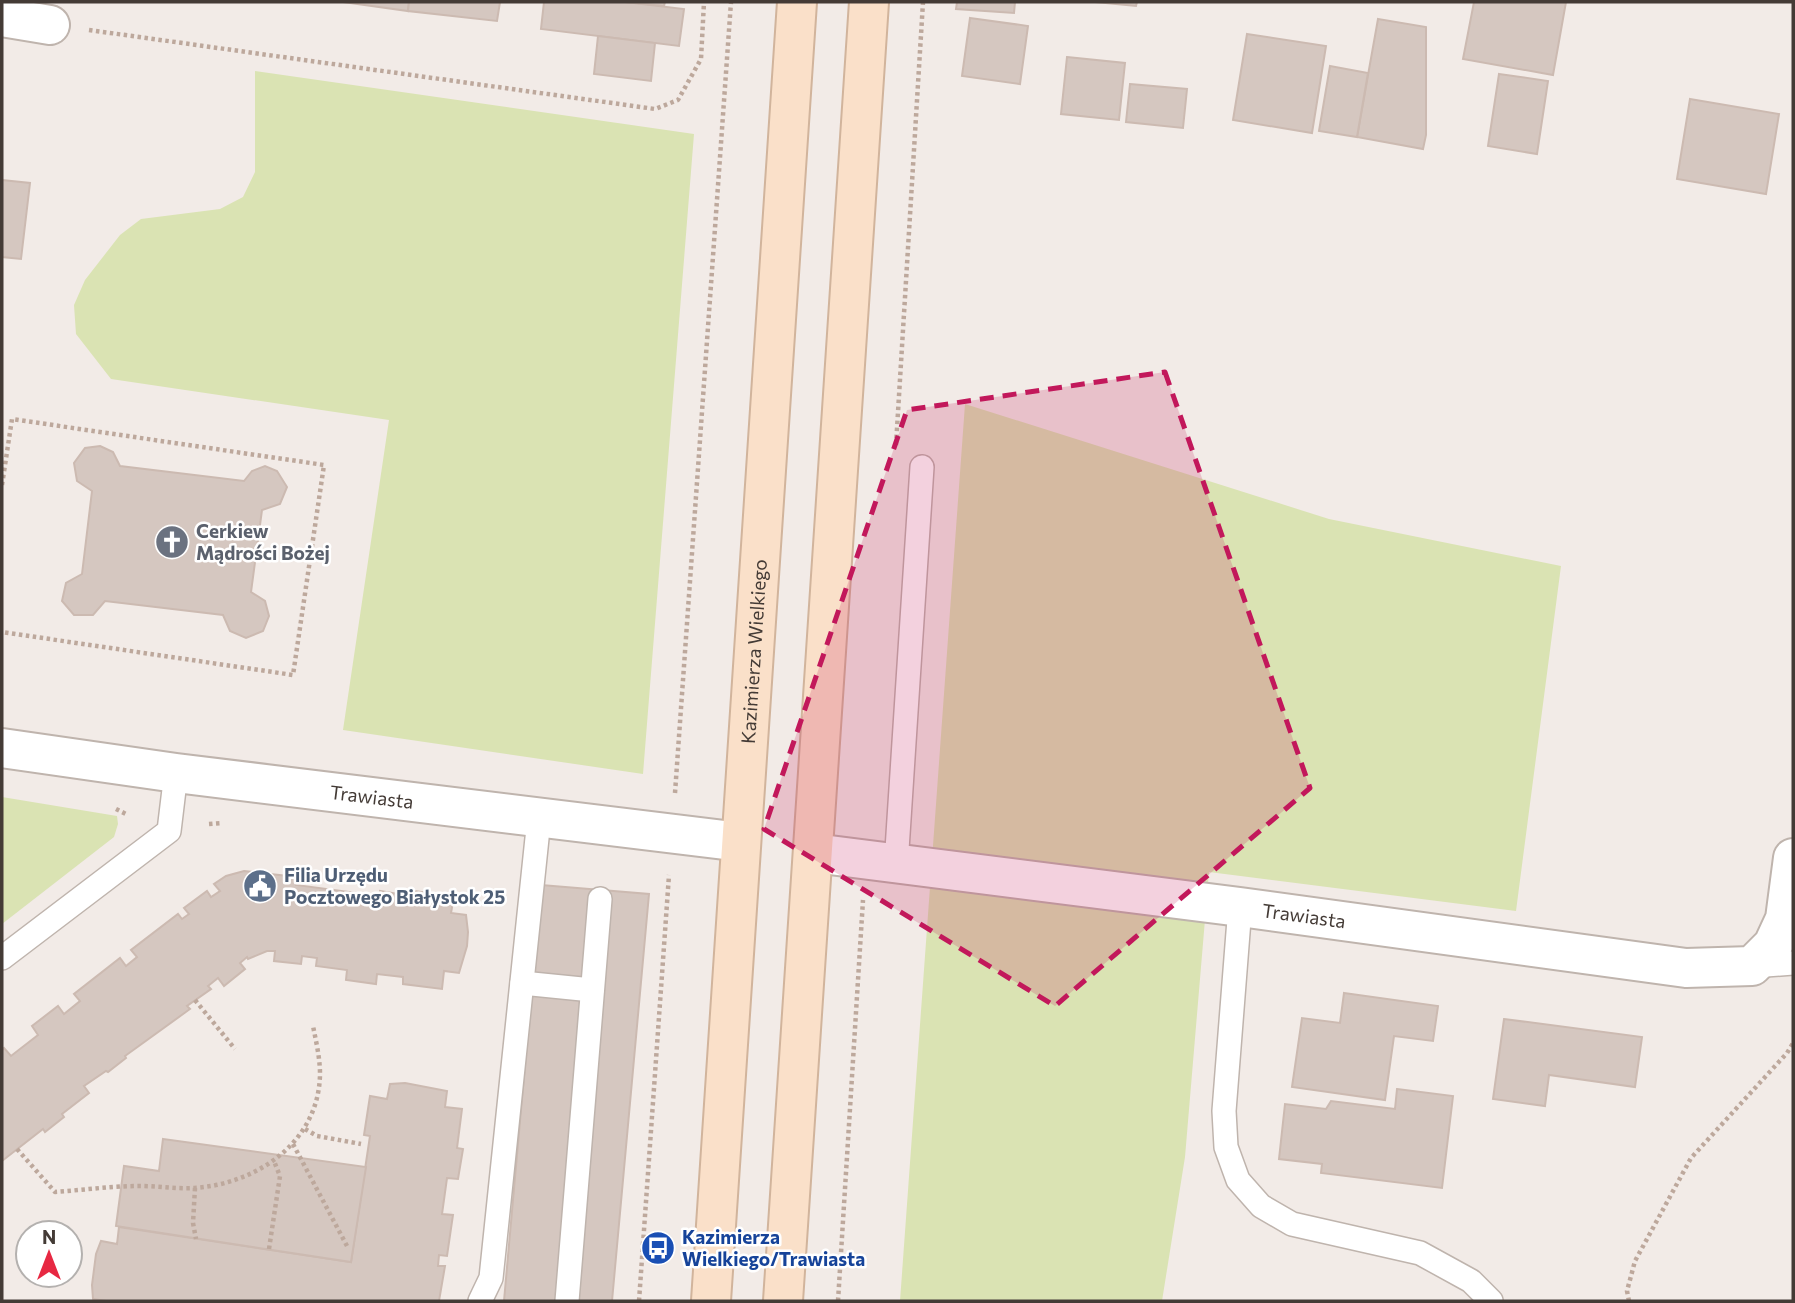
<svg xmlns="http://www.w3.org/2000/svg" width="1795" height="1303" font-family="Commissioner,sans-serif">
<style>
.green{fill:#dae3b3}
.building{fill:#d5c7c0;stroke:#ccbab1;stroke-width:2}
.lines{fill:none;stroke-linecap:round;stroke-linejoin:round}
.lane-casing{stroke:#bfb4ad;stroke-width:26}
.street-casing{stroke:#bfb4ad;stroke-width:42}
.secondary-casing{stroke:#d1b49c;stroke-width:42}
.path{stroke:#bda89c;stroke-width:4.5;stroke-dasharray:3.5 3.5;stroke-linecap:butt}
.lane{stroke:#fff;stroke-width:23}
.street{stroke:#fff;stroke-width:38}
.secondary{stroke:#fae0c9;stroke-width:38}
.marked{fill:#c2185b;fill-opacity:0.2;stroke:#c2185b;stroke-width:5;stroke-dasharray:14 9;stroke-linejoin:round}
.labels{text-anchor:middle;stroke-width:5;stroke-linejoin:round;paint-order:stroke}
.worship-label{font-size:19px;font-weight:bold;fill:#5b616d;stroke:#fff;text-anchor:start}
.street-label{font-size:19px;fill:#443b36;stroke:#fff}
.service-label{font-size:19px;font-weight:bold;fill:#4e5e75;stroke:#fff;text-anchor:start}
.transit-label{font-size:19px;font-weight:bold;fill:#164399;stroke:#fff;text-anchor:start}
</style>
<rect width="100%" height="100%" fill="#f2ebe7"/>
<g class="green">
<path d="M255,71L694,134L643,774L343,730L389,420L111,379L76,334L74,305L85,280L120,235L141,219L220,209L243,197L255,172Z"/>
<path d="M965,404L1329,519L1561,566L1516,911L1209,872L1185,1157L1162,1301H900Z"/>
<path d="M2,797L117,816L118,824L114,837L2,924Z"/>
</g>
<g class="building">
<path d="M343,2H409L408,11Z"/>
<path d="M409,2H500L497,21L408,11Z"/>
<path d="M544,2H625L684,9L679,46L541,29Z"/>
<path d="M625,2H665L664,6Z"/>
<path d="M957,2H1015L1014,13L956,9Z"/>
<path d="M1095,2H1137L1136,6Z"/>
<path d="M1474,2H1566L1553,75L1463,59Z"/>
<path d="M970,18L1028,26L1020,84L962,76Z"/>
<path d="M1378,19L1426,27V135L1423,149L1357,137Z"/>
<path d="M1247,34L1326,46L1312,133L1233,120Z"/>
<path d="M598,36L655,43L651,81L594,74Z"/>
<path d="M1067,57L1125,63L1119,120L1061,114Z"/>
<path d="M1330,66L1368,73L1357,137L1319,131Z"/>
<path d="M1499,74L1548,81L1537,154L1488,146Z"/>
<path d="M1130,84L1187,89L1183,128L1126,122Z"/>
<path d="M1690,99L1779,114L1766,194L1677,179Z"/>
<path d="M2,180L30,183L21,259L2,257Z"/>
<path d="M100,446L113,452L120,466L244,481L252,471L265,466L277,471L287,487L280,504L262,510L251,592L265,601L269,616L263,631L246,638L230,631L223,615L105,601L93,615H74L62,601L66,583L82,574L92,491L77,481L74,463L85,448Z"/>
<path d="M244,871L297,877L296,885L379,896L380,891L398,894L399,889L454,896L451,913L466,915L468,932L467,946L459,973L444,971L442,989L403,984V977L377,974L376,984L346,980L347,970L316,966L317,958L302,956L301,964L274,961L275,951H267L248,959L247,957L240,963L245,969L224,986L218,978L208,986L211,989L187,1006L190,1009L125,1056L126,1058L108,1072L106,1071L84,1086L89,1093L62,1114L64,1117L45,1132L43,1129L2,1161V1050L4,1048L11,1056L38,1035L32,1026L58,1006L64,1014L80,1001L74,994L120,958L126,966L137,957L131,950L178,914L182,919L189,914L184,908L207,891L211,897L220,891L214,884L226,876Z"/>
<path d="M541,885L649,894L612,1301H504Z"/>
<path d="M1344,993L1438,1006L1433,1041L1394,1036L1385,1100L1292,1087L1302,1018L1340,1023Z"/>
<path d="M1504,1019L1642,1037L1635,1087L1549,1075L1545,1106L1493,1099Z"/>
<path d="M405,1083L447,1091L445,1107L462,1109L457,1148L463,1149L458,1179L447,1178L442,1214L453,1215L447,1256L439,1255L438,1266H445L439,1301H106L93,1299L92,1285L96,1254L101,1241L117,1244L119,1227L351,1262L370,1136L364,1135L370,1096L387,1099L390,1084Z"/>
<path d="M1397,1089L1453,1096L1442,1188L1321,1173L1322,1164L1279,1159L1285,1104L1326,1109L1331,1101L1395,1109Z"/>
<path d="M163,1139L366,1167L351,1262L116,1226L124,1166L159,1171Z"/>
</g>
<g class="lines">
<g class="lane-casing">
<g id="lane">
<path d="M896,865L922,467"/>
<path d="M1240,907L1224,1111L1226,1147L1238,1180L1261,1206L1292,1224L1420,1253L1471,1281L1491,1301"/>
<path d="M2,958L169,831L176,773"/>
<path d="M1752,966L1793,963"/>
<path d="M522,983L592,990"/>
<path d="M480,1301L491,1278L539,819"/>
<path d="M567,1301L600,899"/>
</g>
</g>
<g class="street-casing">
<g id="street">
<path d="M2,17L50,25"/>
<path id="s1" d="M2,748L176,773L741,842"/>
<path id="s2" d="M814,853L1240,907L1686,968L1752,966L1773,945L1785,919L1793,858"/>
</g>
</g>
<g class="secondary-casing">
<g id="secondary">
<path id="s3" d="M711,1301L797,2"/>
<path d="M783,1301L869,2"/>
</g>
</g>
<g class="path">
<path d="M89,30L655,109L678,100L701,59L704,2"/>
<path d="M896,445L923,2"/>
<path d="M2,485L12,419L324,465L293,675L2,632"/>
<path d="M675,793L731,2"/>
<path d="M116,809L126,814"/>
<path d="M209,824L222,823"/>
<path d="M195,1000L235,1049"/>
<path d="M305,1129L317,1136L361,1144"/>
<path d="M293,1144L347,1246"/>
<path d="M17,1149L55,1192C83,1190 112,1186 140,1186C158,1186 176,1189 194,1188C257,1184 319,1142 320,1074C320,1058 316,1041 313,1026"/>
<path d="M195,1188L193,1223L196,1239"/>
<path d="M269,1249L280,1176L274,1161"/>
<path d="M639,1301L669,875"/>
<path d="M838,1301L863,900"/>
<path d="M1629,1301L1627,1291L1635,1261L1691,1158L1787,1053L1793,1043"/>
</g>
<use href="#lane" class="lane"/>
<use href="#street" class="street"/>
<use href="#secondary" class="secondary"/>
</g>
<path class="marked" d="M1165,372L1310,788L1055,1006L764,829L907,410Z"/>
<defs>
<g id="church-disc" transform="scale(1.75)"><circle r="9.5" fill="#6b7280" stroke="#fff"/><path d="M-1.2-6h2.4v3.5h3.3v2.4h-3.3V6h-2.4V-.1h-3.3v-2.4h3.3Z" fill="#fff"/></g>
<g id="civic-disc" transform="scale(1.75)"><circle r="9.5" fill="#5c6f8a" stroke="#fff"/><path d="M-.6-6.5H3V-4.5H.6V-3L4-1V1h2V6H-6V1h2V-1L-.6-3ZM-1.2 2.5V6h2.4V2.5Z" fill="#fff"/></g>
<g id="bus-disc" transform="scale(1.75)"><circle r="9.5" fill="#1a4fb4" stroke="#fff"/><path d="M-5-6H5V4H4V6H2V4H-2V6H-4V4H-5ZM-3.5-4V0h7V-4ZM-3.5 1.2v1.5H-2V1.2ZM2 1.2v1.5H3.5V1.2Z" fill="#fff"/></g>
</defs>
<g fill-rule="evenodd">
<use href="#church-disc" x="172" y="542"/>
<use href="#civic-disc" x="260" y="886"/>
<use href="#bus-disc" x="658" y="1248"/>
</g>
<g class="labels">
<g class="worship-label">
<text x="196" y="538">Cerkiew<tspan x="196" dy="22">Mądrości Bożej</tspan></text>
</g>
<g class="street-label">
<text dy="7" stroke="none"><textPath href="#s3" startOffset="651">Kazimierza Wielkiego</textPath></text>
<text dy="7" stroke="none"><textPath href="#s1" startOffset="373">Trawiasta</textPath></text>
<text dy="7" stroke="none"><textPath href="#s2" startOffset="494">Trawiasta</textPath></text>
</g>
<g class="service-label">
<text x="284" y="882">Filia Urzędu<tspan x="284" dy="22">Pocztowego Białystok 25</tspan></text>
</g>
<g class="transit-label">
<text x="682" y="1244">Kazimierza<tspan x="682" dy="22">Wielkiego/Trawiasta</tspan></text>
</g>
</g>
<rect width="1795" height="1303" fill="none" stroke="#443b36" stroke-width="7"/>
<g transform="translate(49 1254)"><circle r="33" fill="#ffffff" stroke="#b4b1af" stroke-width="2"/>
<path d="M0-5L12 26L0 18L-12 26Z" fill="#e72842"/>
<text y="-10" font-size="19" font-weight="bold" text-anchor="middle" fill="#443b36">N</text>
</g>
</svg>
